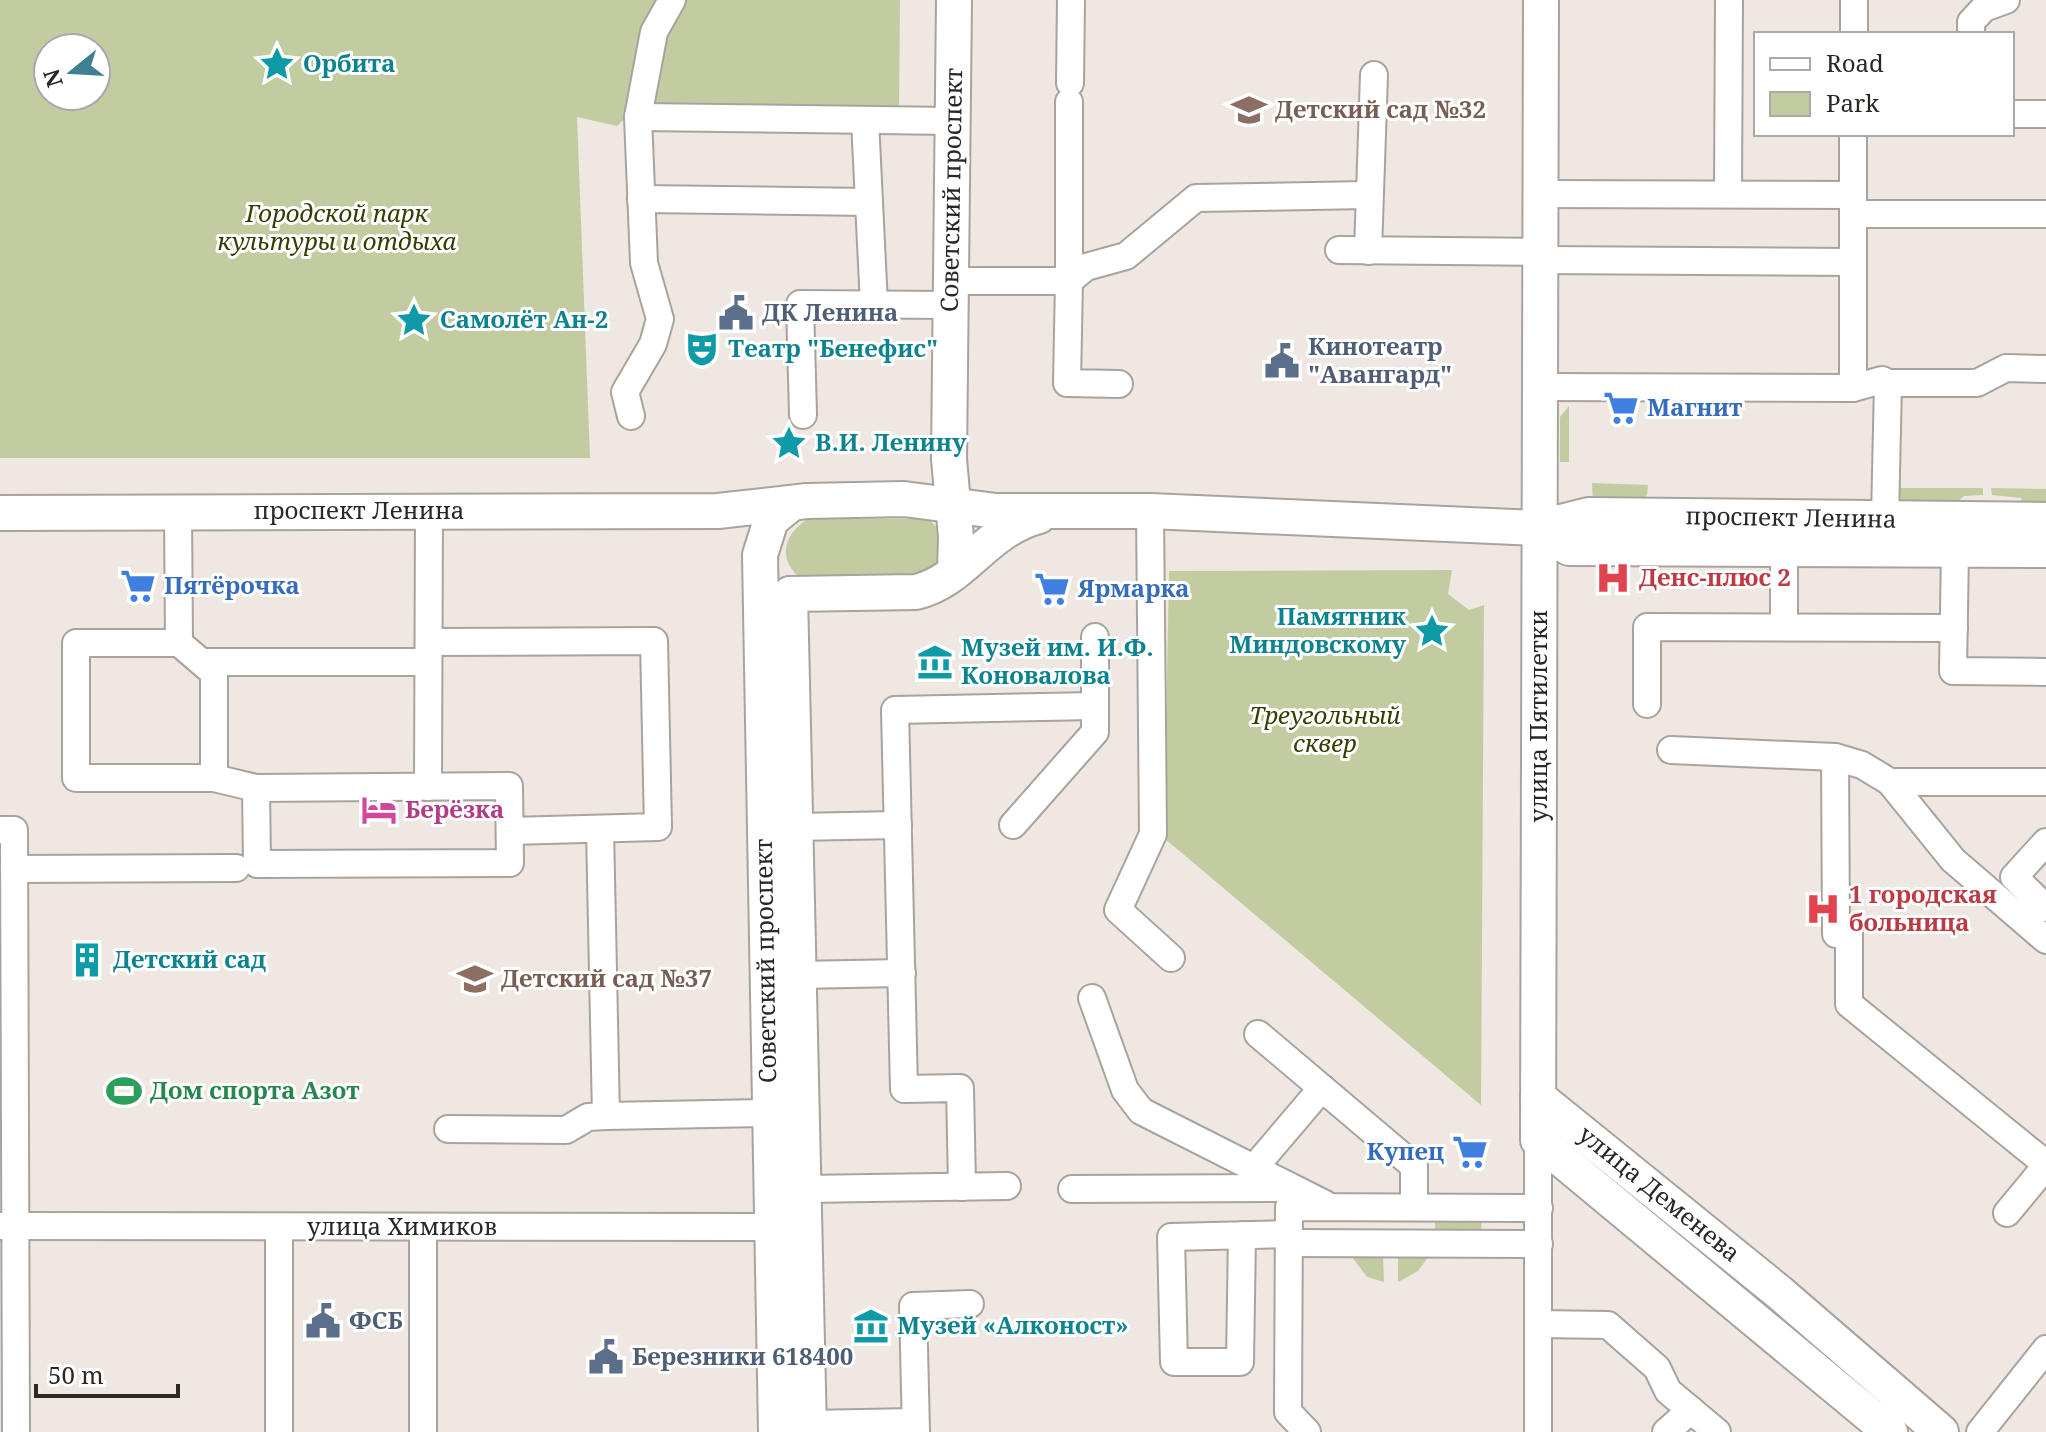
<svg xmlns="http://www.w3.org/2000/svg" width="2046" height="1432" font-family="'Noto Serif',serif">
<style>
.green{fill:#c3cba1;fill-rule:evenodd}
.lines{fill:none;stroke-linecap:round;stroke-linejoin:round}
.minor-casing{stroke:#aaa29d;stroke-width:30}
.major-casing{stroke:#aaa29d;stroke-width:38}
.minor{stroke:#fff;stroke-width:26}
.major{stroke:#fff;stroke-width:34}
.labels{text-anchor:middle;stroke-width:6;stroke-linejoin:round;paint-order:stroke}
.culture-label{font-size:24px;font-weight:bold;fill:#0d838f;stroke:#fff;text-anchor:start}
.education-label{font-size:24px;font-weight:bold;fill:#785e54;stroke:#fff;text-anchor:start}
.street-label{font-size:24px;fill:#2a2725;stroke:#fff}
.park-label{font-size:24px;font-style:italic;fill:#363d01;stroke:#fff}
.service-label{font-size:24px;font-weight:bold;fill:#4e5e75;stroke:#fff;text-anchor:start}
.shop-label{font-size:24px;font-weight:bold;fill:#366cbe;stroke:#fff;text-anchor:start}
.health-label{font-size:24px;font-weight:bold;fill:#be3a42;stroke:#fff;text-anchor:start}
.hotel-label{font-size:24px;font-weight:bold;fill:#b23c85;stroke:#fff;text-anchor:start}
.leisure-label{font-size:24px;font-weight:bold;fill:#27864d;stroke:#fff;text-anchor:start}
</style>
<rect width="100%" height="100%" fill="#efe7e1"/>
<g class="green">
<path d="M0,0H900L899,110H634L617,126L577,117L590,458H0ZM48,48H96V96H48Z"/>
<path d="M1569,406V462H1560V417Z"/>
<path d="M1592,483L1648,485L1647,495L1640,500L1593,504Z"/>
<path d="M1891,488H1983V495L1964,496L1948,509L1901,510Z"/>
<path d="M1991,488L2046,489V509L2023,508L2021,498L1992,495Z"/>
<path d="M810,518L928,519L941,531L947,552L932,577L803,580C775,560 784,532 810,518Z"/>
<path d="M1452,570L1448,594L1469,610L1484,605L1481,1105L1164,838L1169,571Z"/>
<path d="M1435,1214H1482L1481,1237H1435Z"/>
<path d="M1349,1253H1383L1384,1282L1367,1277Z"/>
<path d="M1398,1253H1431L1418,1271L1398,1282Z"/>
</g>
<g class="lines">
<g class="minor-casing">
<g id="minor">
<path d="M1854,34V0"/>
<path d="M1971,34V22L1984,8L2006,0"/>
<path d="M1070,83L1071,0"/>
<path d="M1069,102V281"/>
<path d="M2012,114H2046"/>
<path d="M638,117L953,121"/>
<path d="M865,120L874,305"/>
<path d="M1540,194L1853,195"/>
<path d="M1728,194L1729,0"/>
<path d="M641,199L869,202"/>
<path d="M1853,214H2046"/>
<path d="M1339,250L1540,252"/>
<path d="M1368,251L1374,75"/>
<path d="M1540,260L1853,262"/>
<path d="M951,281H1069L1067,383L1119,384"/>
<path d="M1069,281L1086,267L1126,256L1196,198L1369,195"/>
<path d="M1539,387L1853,388L1882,380L1888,383"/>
<path d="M1853,388V134"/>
<path d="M803,415L800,304L950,305"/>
<path d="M631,416L625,392L653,344L660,319L644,263L638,117L654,32L672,0"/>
<path d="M178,511L179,643"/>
<path d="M1150,511L1153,834L1118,910L1171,958"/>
<path d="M1885,519L1888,383H1977L2006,368L2046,369"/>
<path d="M1955,550L1953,671L2046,672"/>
<path d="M1784,627V551"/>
<path d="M429,642L654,641L658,827L510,831"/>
<path d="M76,643H179L214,673V778H76Z"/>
<path d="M202,662H428"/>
<path d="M1647,704V627L1954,628"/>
<path d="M1671,750L1835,757L1862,765L1890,782H2046"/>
<path d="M1835,757L1836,934L1849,933V1004L2046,1164"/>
<path d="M214,778L256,788L509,786L510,863L257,864L256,788"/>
<path d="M1890,782L1953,860L2046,940"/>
<path d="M428,787L429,511"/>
<path d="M1013,825L1095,732V637"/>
<path d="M795,827L898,825"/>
<path d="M600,829L606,1116L769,1113"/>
<path d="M0,830H14L16,1432"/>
<path d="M2046,842L2014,877L2046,908"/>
<path d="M14,869L236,868"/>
<path d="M798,975L902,973"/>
<path d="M1092,998L1125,1090L1141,1111L1325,1204"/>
<path d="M1258,1034L1414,1166V1207"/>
<path d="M448,1129L566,1130L588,1117L606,1116"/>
<path d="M1254,1168L1322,1088"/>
<path d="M962,1187L960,1088L904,1089L895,710L1095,706"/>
<path d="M803,1189L1007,1186"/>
<path d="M1072,1189L1291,1188"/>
<path d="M2007,1213L2046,1166"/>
<path d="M0,1226L788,1227"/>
<path d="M279,1227V1432"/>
<path d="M423,1227V1432"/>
<path d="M1242,1235L1240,1362H1174L1171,1237L1288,1234"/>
<path d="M1289,1243L1539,1244"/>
<path d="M1538,1324L1608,1325L1657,1368L1668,1391L1717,1432"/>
<path d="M808,1424L915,1422"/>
<path d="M916,1432L913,1306L970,1304"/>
<path d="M1307,1432L1288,1412L1289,1207L1539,1208"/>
<path d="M1538,1432V1140"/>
<path d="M1666,1432L1691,1410"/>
<path d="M1980,1432L2046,1349"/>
</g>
</g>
<g class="major-casing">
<g id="major">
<path d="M954,0L949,459L956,537L955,571"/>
<path d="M1541,0L1538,1140L1890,1432"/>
<path d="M0,513L718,511L807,501L904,499L996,511H1150L1537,528L1589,515L2046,520"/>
<path d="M1537,528L1569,548L2046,550"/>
<path d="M790,594L809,1432"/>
<path d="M790,594L916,592C964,581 985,530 1039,516"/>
<path d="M1538,1097L1780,1293L1941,1432"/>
<path d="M776,1432L760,555L771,520L792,503"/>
</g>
</g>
<use href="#minor" class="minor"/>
<use href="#major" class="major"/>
</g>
<defs>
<g id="sight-bare" transform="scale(2.76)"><path d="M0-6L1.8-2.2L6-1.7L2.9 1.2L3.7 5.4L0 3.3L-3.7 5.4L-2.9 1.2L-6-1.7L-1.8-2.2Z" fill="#0f9aa8" stroke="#fff" stroke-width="2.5" paint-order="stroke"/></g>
<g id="school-bare" transform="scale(2.76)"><path d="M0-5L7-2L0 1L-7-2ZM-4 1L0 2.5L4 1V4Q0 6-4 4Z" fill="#8d6e63" stroke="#fff" stroke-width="2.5" paint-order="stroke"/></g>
<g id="civic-bare" transform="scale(2.76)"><path d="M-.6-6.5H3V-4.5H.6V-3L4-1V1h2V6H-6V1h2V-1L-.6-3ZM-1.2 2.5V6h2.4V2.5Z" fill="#5c6f8a" stroke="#fff" stroke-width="2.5" paint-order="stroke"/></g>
<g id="theatre-bare" transform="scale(2.76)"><path d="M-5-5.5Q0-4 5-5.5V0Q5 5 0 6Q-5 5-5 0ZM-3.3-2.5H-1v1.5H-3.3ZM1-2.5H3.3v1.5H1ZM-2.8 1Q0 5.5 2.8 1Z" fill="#0f9aa8" stroke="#fff" stroke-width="2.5" paint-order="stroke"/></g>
<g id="supermarket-bare" transform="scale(2.76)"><path d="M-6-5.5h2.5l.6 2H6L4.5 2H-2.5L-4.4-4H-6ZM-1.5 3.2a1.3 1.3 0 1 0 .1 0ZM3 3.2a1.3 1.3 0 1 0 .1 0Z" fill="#3f7fe0" stroke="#fff" stroke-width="2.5" paint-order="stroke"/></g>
<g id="hospital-bare" transform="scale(2.76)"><path d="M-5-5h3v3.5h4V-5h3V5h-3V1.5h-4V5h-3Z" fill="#e0444e" stroke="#fff" stroke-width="2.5" paint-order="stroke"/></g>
<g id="museum-bare" transform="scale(2.76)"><path d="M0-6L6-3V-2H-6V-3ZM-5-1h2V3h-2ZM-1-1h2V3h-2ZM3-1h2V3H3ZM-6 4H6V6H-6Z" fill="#0f9aa8" stroke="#fff" stroke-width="2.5" paint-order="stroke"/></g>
<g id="hotel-bare" transform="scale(2.76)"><path d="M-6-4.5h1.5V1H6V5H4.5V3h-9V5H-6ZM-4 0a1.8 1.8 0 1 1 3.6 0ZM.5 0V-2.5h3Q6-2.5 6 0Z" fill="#d1479c" stroke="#fff" stroke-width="2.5" paint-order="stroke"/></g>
<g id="building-bare" transform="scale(2.76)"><path d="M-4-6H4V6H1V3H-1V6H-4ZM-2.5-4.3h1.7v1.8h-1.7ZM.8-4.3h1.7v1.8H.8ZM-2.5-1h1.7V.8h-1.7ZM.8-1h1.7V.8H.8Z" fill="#0f9aa8" stroke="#fff" stroke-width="2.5" paint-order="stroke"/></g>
<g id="stadium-bare" transform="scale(2.76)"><path d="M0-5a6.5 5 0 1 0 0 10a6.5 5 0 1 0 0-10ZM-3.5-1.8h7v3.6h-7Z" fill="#2e9e5b" stroke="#fff" stroke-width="2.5" paint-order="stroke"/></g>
</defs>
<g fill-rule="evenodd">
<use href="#sight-bare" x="277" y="64"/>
<use href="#school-bare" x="1249" y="110"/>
<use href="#civic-bare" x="736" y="313"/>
<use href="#sight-bare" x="414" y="320"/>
<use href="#theatre-bare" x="702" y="349"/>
<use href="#civic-bare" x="1282" y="361"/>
<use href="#supermarket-bare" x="1621" y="408"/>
<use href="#sight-bare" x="789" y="443"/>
<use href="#hospital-bare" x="1613" y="578"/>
<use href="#supermarket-bare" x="138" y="586"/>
<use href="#supermarket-bare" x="1052" y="589"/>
<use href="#sight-bare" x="1432" y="631"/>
<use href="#museum-bare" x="935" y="662"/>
<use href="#hotel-bare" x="379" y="810"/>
<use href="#hospital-bare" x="1823" y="909"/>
<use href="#building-bare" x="87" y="960"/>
<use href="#school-bare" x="475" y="979"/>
<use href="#stadium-bare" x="124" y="1091"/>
<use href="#supermarket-bare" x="1470" y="1152"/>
<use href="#civic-bare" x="323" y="1321"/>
<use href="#museum-bare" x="871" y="1326"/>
<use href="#civic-bare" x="606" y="1357"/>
</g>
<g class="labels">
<g class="culture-label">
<text x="303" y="72">Орбита</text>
<text x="440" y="328">Самолёт Ан-2</text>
<text x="728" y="357">Театр "Бенефис"</text>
<text x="815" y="451">В.И. Ленину</text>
<text x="1406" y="625" text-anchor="end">Памятник<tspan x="1406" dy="28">Миндовскому</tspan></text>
<text x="961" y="656">Музей им. И.Ф.<tspan x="961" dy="28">Коновалова</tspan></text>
<text x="113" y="968">Детский сад</text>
<text x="897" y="1334">Музей «Алконост»</text>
</g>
<g class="education-label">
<text x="1275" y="118">Детский сад №32</text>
<text x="501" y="987">Детский сад №37</text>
</g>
<g class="street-label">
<text transform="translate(952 190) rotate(-89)" y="8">Советский проспект</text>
<text x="359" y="519">проспект Ленина</text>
<text transform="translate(1791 518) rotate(1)" y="8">проспект Ленина</text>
<text transform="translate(1539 716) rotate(-90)" y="8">улица Пятилетки</text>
<text transform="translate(766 961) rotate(-91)" y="8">Советский проспект</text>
<text transform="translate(1659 1194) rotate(39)" y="8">улица Деменева</text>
<text x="402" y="1235">улица Химиков</text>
</g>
<g class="park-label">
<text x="337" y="222">Городской парк<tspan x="337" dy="28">культуры и отдыха</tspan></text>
<text x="1325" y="724">Треугольный<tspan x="1325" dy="28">сквер</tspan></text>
</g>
<g class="service-label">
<text x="762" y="321">ДК Ленина</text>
<text x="1308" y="355">Кинотеатр<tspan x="1308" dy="28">"Авангард"</tspan></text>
<text x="349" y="1329">ФСБ</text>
<text x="632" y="1365">Березники 618400</text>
</g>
<g class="shop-label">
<text x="1647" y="416">Магнит</text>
<text x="164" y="594">Пятёрочка</text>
<text x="1078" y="597">Ярмарка</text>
<text x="1444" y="1160" text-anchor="end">Купец</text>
</g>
<g class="health-label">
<text x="1639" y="586">Денс-плюс 2</text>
<text x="1849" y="903">1 городская<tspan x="1849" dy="28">больница</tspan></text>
</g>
<g class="hotel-label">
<text x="405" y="818">Берёзка</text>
</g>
<g class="leisure-label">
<text x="150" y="1099">Дом спорта Азот</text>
</g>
</g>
<rect x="1754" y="32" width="260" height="104" fill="#ffffff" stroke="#aaa9a8" stroke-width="2"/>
<rect x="1770" y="58" width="40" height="12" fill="#ffffff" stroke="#aaa9a8" stroke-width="2"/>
<text x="1826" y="72" font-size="24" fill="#2a2725">Road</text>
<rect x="1770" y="92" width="40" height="24" fill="#c3cba1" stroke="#aaa9a8" stroke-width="2"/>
<text x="1826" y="112" font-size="24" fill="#2a2725">Park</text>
<g transform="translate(72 72) rotate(252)"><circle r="38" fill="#ffffff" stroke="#aaa9a8" stroke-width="2"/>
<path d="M0-6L14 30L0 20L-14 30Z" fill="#3e8092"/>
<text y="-12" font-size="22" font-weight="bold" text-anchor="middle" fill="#2a2725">N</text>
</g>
<path d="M36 1384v12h142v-12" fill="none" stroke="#2a2725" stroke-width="4"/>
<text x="48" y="1384" font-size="24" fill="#2a2725" stroke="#ffffff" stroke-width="6" paint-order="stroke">50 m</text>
</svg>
